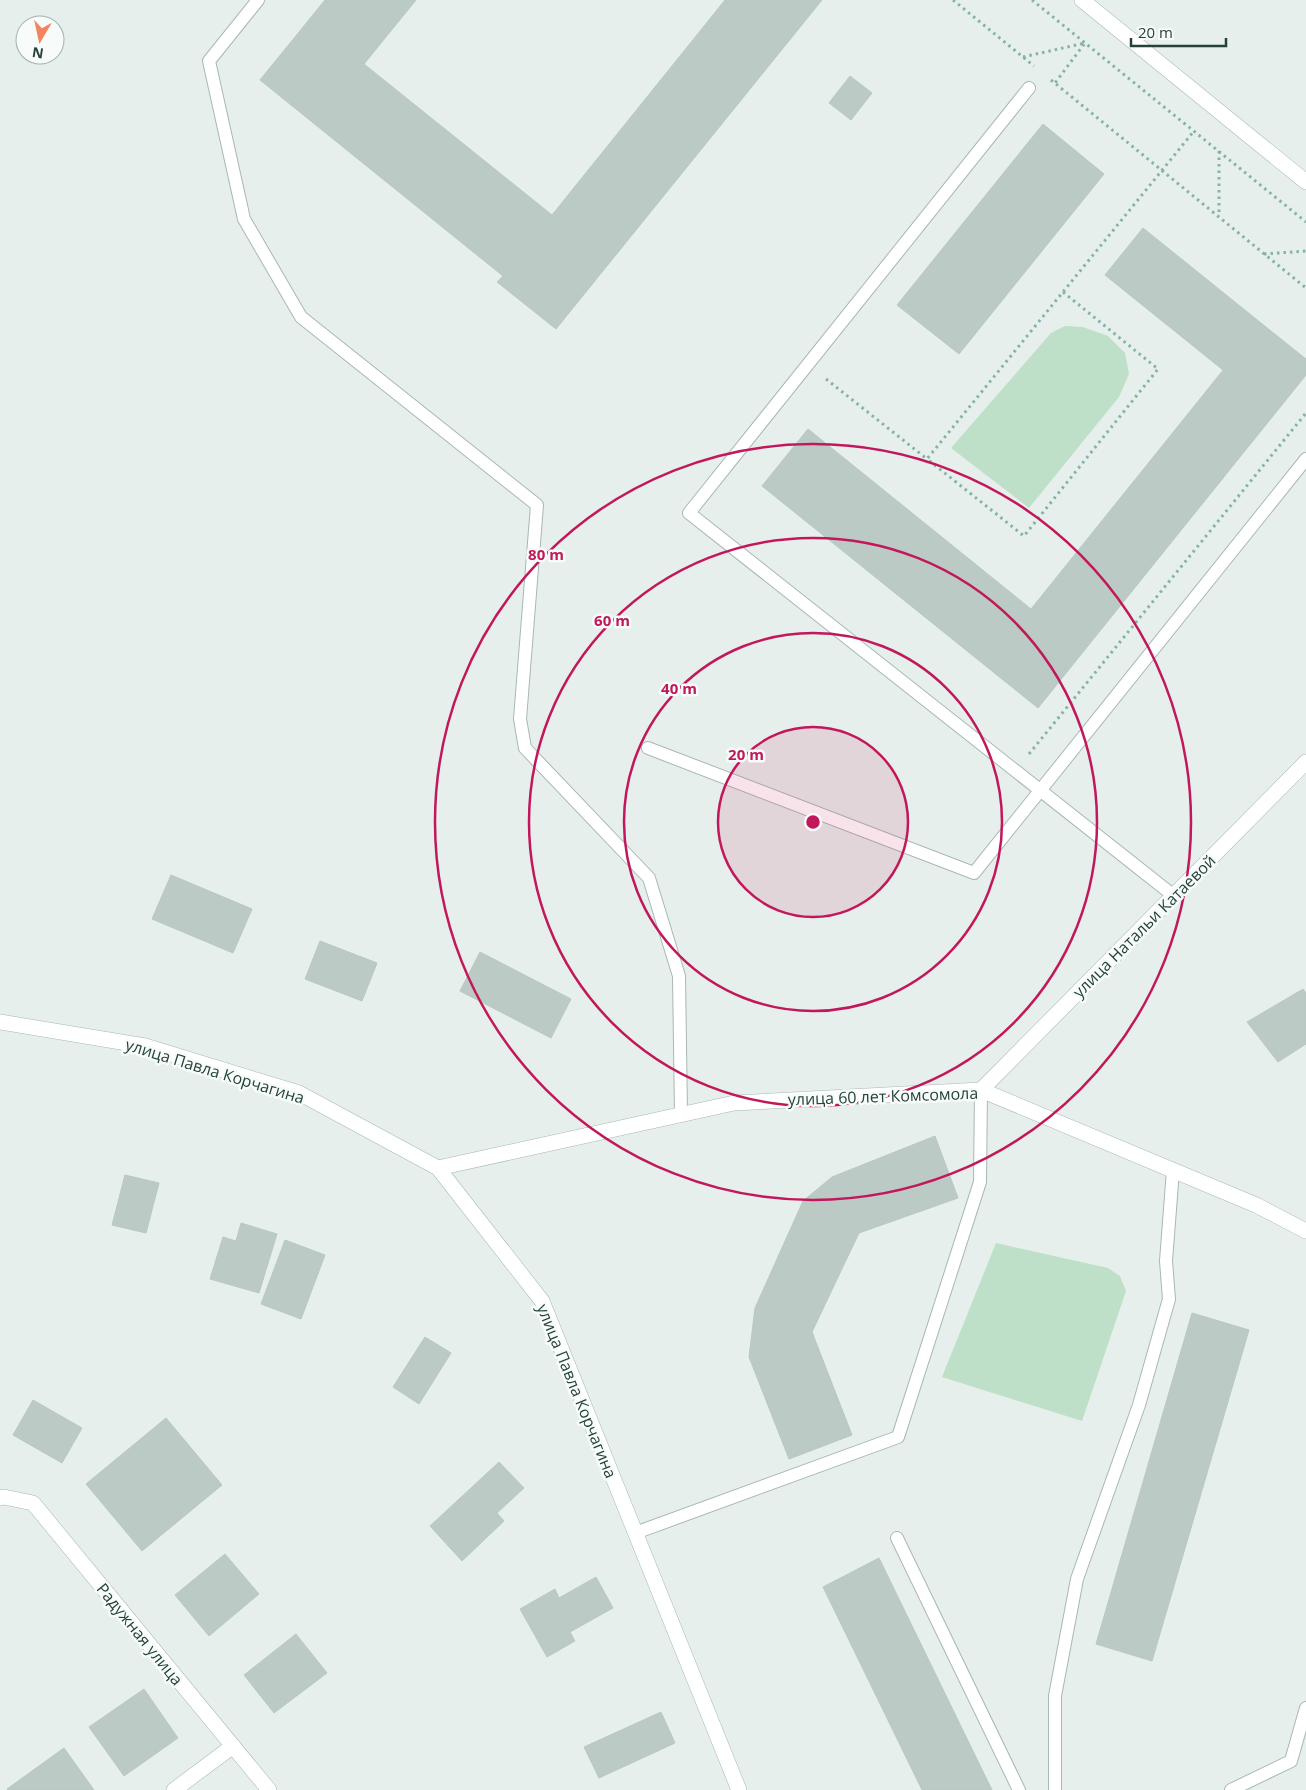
<svg xmlns="http://www.w3.org/2000/svg" width="1306" height="1790" font-family="'Open Sans',sans-serif">
<style>
.green{fill:#bfe0c8}
.building{fill:#bbcac4;stroke:#b8c9c2}
.lines{fill:none;stroke-linecap:round;stroke-linejoin:round}
.service-casing{stroke:#a8b8b2;stroke-width:14}
.minor-casing{stroke:#a8b8b2;stroke-width:16}
.secondary-casing{stroke:#a4bbb3;stroke-width:16}
.path{stroke:#86b3a5;stroke-width:3;stroke-dasharray:2.5 4;stroke-linecap:butt}
.service{stroke:#fff;stroke-width:12}
.minor{stroke:#fff;stroke-width:15}
.secondary{stroke:#fff;stroke-width:15}
.ring{fill:none;stroke:#c2185b;stroke-width:2.5}
.labels{text-anchor:middle;stroke-width:5;stroke-linejoin:round;paint-order:stroke}
.street-label{font-size:16px;fill:#24423a;stroke:#f7fbf9}
.centre{fill:#c2185b;stroke:#f7fbf9;stroke-width:2.5}
.ring-label{font-size:15px;text-anchor:middle;font-weight:bold;fill:#c2185b;stroke:#f7fbf9;stroke-width:5;stroke-linejoin:round;paint-order:stroke}
</style>
<rect width="100%" height="100%" fill="#e6efeb"/>
<g class="green">
<path d="M1065,326L1083,327L1108,336L1125,353L1129,374L1119,397L1029,508L951,448L1051,333Z"/>
<path d="M996,1243L1108,1268L1120,1276L1126,1291L1082,1421L942,1377Z"/>
</g>
<g class="building">
<path d="M325,0H416L364,64L552,215L725,0H822L556,329L497,282L503,276L260,80Z"/>
<path d="M850,76L872,93L851,120L829,103Z"/>
<path d="M1043,124L1104,174L959,354L897,305Z"/>
<path d="M1143,228L1261,323L1223,370L1105,275Z"/>
<path d="M1261,323L1306,359V375L1038,708L762,486L808,429L1031,609Z"/>
<path d="M171,875L252,909L233,953L152,919Z"/>
<path d="M320,941L377,963L362,1001L305,979Z"/>
<path d="M480,952L571,999L551,1038L460,991Z"/>
<path d="M1303,989L1306,993V1044L1278,1062L1247,1022Z"/>
<path d="M935,1136L958,1198L859,1233L812,1332L852,1435L789,1459L749,1357L755,1308L803,1201L832,1177Z"/>
<path d="M125,1175L159,1183L146,1233L112,1225Z"/>
<path d="M241,1223L277,1234L259,1293L210,1279L223,1237L236,1241Z"/>
<path d="M285,1240L325,1255L301,1319L261,1304Z"/>
<path d="M1192,1313L1249,1330L1152,1661L1096,1644Z"/>
<path d="M425,1337L451,1353L419,1404L393,1387Z"/>
<path d="M33,1400L82,1428L62,1463L13,1435Z"/>
<path d="M166,1418L222,1485L142,1551L86,1484Z"/>
<path d="M499,1462L524,1488L497,1513L504,1521L462,1561L430,1526Z"/>
<path d="M225,1554L259,1594L209,1636L175,1595Z"/>
<path d="M879,1558L992,1790H922L823,1587Z"/>
<path d="M596,1577L613,1608L570,1632L575,1641L547,1657L520,1609L555,1589L559,1598Z"/>
<path d="M296,1634L327,1673L274,1713L244,1675Z"/>
<path d="M144,1689L178,1738L124,1776L89,1727Z"/>
<path d="M661,1712L675,1743L599,1778L584,1747Z"/>
<path d="M64,1748L94,1790H8L7,1789Z"/>
</g>
<g class="lines">
<g class="service-casing">
<g id="service">
<path d="M258,0L209,61L244,219L301,317L537,505L520,719L525,748L649,878L679,976L681,1114"/>
<path d="M1029,88L689,513L1174,896"/>
<path d="M648,748L974,873L1306,459"/>
<path d="M635,1533L898,1437L980,1182L981,1090"/>
<path d="M897,1538L1019,1790"/>
<path d="M1055,1790V1696L1077,1579L1139,1405L1169,1299L1166,1261L1173,1170"/>
<path d="M1231,1790L1291,1761L1306,1708"/>
</g>
</g>
<g class="minor-casing">
<g id="minor">
<path d="M1082,0L1306,182"/>
<path d="M981,1090L1306,762"/>
<path d="M438,1168L734,1103L981,1090L1256,1205L1306,1231"/>
<path d="M0,1498L4,1497L33,1503L269,1790"/>
<path d="M174,1790L233,1746"/>
</g>
</g>
<g class="secondary-casing">
<path id="secondary" d="M0,1022L145,1046L299,1093L438,1168L542,1301L739,1790"/>
</g>
<g class="path">
<path d="M953,0L1034,66"/>
<path d="M1032,0L1306,222"/>
<path d="M1023,57L1085,43L1055,83"/>
<path d="M1051,80L1306,288"/>
<path d="M1219,151V216"/>
<path d="M1264,254L1306,251"/>
<path d="M1063,292L1158,369L1024,536L927,459L1194,131"/>
<path d="M826,379L927,459"/>
<path d="M1029,754L1306,413"/>
</g>
<use href="#service" class="service"/>
<use href="#minor" class="minor"/>
<use href="#secondary" class="secondary"/>
</g>
<circle cx="813" cy="822" r="95" fill="#c2185b" fill-opacity=".12"/>
<g class="ring">
<circle cx="813" cy="822" r="95"/>
<circle cx="813" cy="822" r="189"/>
<circle cx="813" cy="822" r="284"/>
<circle cx="813" cy="822" r="378"/>
</g>
<g class="labels">
<g class="street-label">
<text transform="translate(1144 926) rotate(-45)" y="6">улица Натальи Катаевой</text>
<text transform="translate(215 1071) rotate(17)" y="6">улица Павла Корчагина</text>
<text transform="translate(883 1096) rotate(-2)" y="6">улица 60 лет Комсомола</text>
<text transform="translate(577 1391) rotate(68)" y="6">улица Павла Корчагина</text>
<text transform="translate(140 1634) rotate(51)" y="6">Радужная улица</text>
</g>
</g>
<circle cx="813" cy="822" r="8" class="centre"/>
<g class="ring-label">
<text x="546" y="560">80 m</text>
<text x="612" y="626">60 m</text>
<text x="679" y="694">40 m</text>
<text x="746" y="760">20 m</text>
</g>
<g transform="translate(40 40) rotate(189)"><circle r="24" fill="#f7fbf9" stroke="#a3b1ad"/>
<path d="M0-4L9 19L0 12L-9 19Z" fill="#f4845f"/>
<text y="-8" font-size="14" font-weight="bold" text-anchor="middle" fill="#24423a">N</text>
</g>
<path d="M1131 38v8h95v-8" fill="none" stroke="#24423a" stroke-width="2.5"/>
<text x="1138" y="38" font-size="15" fill="#24423a" stroke="#f7fbf9" stroke-width="4" paint-order="stroke">20 m</text>
</svg>
